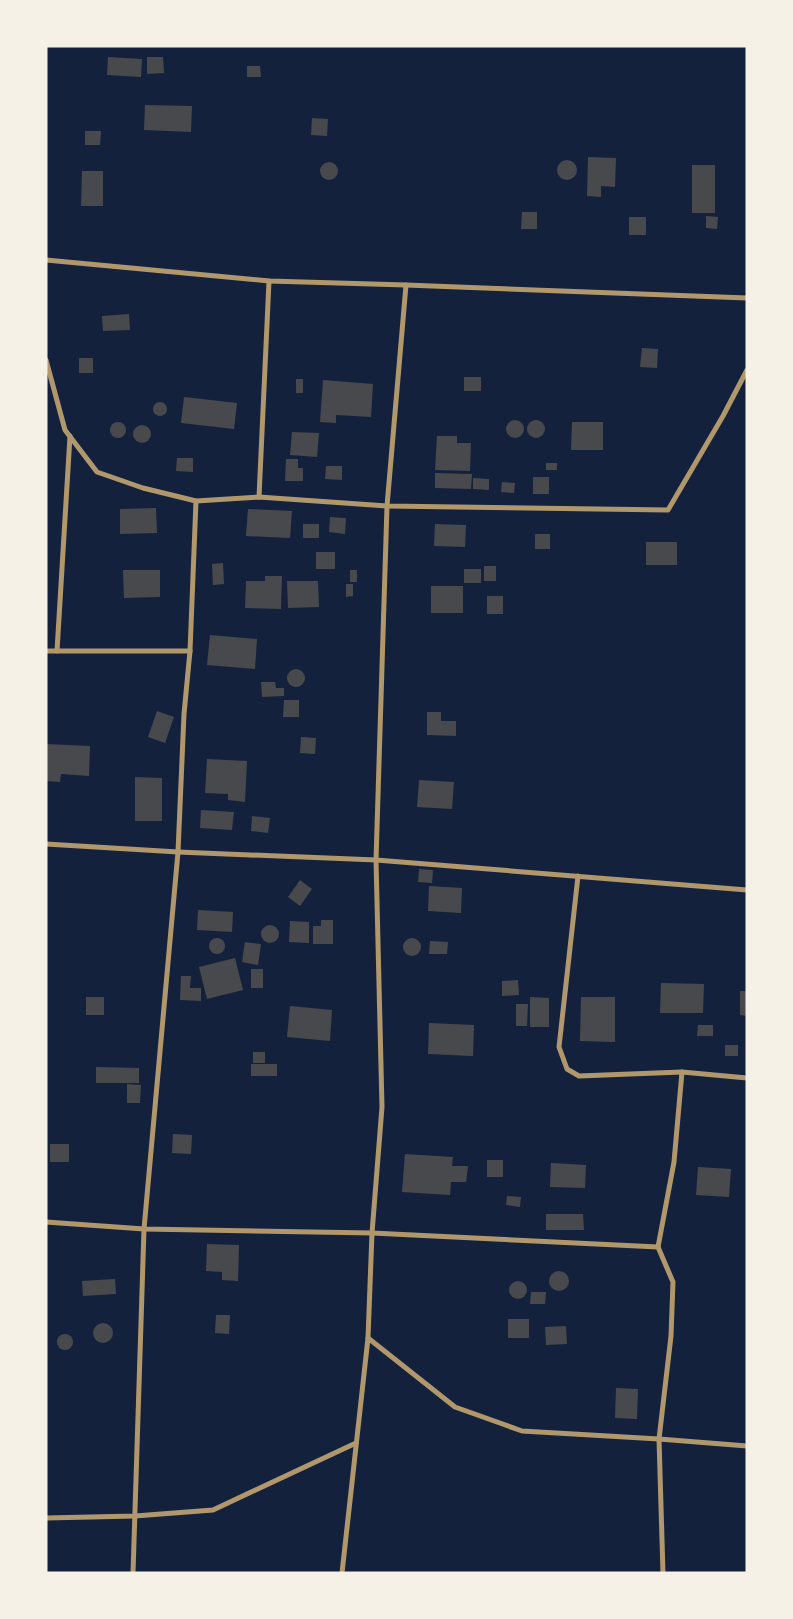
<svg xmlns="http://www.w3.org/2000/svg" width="793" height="1619" font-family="'PT Sans Narrow',sans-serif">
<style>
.building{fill:#48494c}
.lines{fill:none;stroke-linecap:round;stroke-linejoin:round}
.minor{stroke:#b1986c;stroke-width:5}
</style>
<rect width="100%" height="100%" fill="#14213d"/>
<g class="building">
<path d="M108,57L142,59L141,77L107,75Z"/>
<path d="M147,57H163L164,73L147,74Z"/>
<path d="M247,66H260L261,77H247Z"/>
<path d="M145,105L192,106L191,132L144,130Z"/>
<path d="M312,118L328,119L327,136L311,135Z"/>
<path d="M85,131H101L100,145H85Z"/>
<path d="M588,157L616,158L615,187L601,186V197L587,196Z"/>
<circle cx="567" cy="170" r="10"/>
<circle cx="329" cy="171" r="9"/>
<rect x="692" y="165" width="23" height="48"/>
<path d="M82,171H103V206H81Z"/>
<path d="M522,212H537V229H521Z"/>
<path d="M706,216L718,217L717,229L706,228Z"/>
<rect x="629" y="217" width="17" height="18"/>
<path d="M129,314L130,330L103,331L102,316Z"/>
<path d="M642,348L658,349L657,368L640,367Z"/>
<rect x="79" y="358" width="14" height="15"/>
<rect x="464" y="377" width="17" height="14"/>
<rect x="296" y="379" width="7" height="14"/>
<path d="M323,380L373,384L371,417L336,415V423L320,422Z"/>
<path d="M184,397L237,403L234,429L181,423Z"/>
<circle cx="160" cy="409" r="7"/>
<circle cx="536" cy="429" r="9"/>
<circle cx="515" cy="429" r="9"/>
<path d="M572,422H603V450H571Z"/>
<circle cx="118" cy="430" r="8"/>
<circle cx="142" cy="434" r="9"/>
<path d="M292,432L319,433L317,457L290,455Z"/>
<path d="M437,436H457V443H471L470,471L435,470Z"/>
<path d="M177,458H193V472L176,471Z"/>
<path d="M286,459H298V468H303V481H285Z"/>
<rect x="546" y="463" width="11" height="7"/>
<path d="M326,466H342V480L325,479Z"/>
<path d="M435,473L472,474L471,489L435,488Z"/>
<rect x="533" y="477" width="16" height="17"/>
<path d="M473,478L489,479V490L473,489Z"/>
<path d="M502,482L515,483L514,493L501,492Z"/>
<path d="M156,508L157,533L120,534V509Z"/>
<path d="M248,509L292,511L290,538L246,536Z"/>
<path d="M330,517L346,518L345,534L329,532Z"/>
<rect x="303" y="524" width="16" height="14"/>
<path d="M435,524L466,525L465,547L434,546Z"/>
<rect x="535" y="534" width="15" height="15"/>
<rect x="646" y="542" width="31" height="23"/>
<rect x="316" y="552" width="19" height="17"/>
<path d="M223,563L224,584L213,585L212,564Z"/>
<rect x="484" y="566" width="12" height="15"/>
<rect x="464" y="569" width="17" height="14"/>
<path d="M123,570H160V597L124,598Z"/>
<rect x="350" y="570" width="7" height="12"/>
<path d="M265,576H282L281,609L245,608L246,581H265Z"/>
<path d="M287,581H318L319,607L288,608Z"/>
<path d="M346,584H353V596L346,597Z"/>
<rect x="431" y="586" width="32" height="27"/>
<rect x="487" y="596" width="16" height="18"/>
<path d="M210,635L257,639L255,669L207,665Z"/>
<circle cx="296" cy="678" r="9"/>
<path d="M261,682H275L276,688H284V696L262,697Z"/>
<path d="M284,700H299V717H283Z"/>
<path d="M157,711L174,717L165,743L148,737Z"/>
<path d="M427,712H441V721H456V736L427,735Z"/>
<path d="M301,737L316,738L315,754L300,753Z"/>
<path d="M46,744L90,746L89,776L61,774L60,782L46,781Z"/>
<path d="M207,759L247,761L245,802L228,800V794L205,793Z"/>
<path d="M135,777L162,778V821H135Z"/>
<path d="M419,780L454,782L452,809L417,807Z"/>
<path d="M201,810L234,812L232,830L200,828Z"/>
<path d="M252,816L270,818L268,833L251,831Z"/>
<path d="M419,869L433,870L432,883L418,882Z"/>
<path d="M300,880L312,889L300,906L288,897Z"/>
<path d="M429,886L462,888L461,913L428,911Z"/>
<path d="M198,910L233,912L232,932L197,930Z"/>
<path d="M321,920H333V944H313V926H321Z"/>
<path d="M290,921L309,922V943L289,942Z"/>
<circle cx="270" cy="934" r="9"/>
<circle cx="412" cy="947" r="9"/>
<circle cx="217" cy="946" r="8"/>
<path d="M430,941L448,942L447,954H429Z"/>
<path d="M245,942L261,944L258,965L242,962Z"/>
<path d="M235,958L243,990L207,999L199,967Z"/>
<rect x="251" y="969" width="12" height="19"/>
<path d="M181,976H191L190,988H201V1001L180,1000Z"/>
<path d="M518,980L519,995L502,996V981Z"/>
<path d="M661,983L704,984L703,1013H660Z"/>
<path d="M740,991H747V1016L740,1015Z"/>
<rect x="86" y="997" width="18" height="18"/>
<path d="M530,997L549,998V1027H530Z"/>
<path d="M581,997H615V1042L580,1041Z"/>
<path d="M516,1004H528L527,1026H516Z"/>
<path d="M290,1006L332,1010L330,1041L287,1037Z"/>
<path d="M429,1023L474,1025L473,1056L428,1054Z"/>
<path d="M698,1025H713V1036H697Z"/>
<rect x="725" y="1045" width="13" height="11"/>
<rect x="253" y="1052" width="12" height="11"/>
<rect x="251" y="1064" width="26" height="12"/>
<path d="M96,1067L139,1068V1083H96Z"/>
<path d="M127,1084L141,1085L140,1103H127Z"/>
<path d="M173,1134L192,1135L191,1154L172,1153Z"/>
<rect x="50" y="1144" width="19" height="18"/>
<path d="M405,1154L453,1157L452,1166H468L466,1182H451L450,1195L402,1192Z"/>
<rect x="487" y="1160" width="16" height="17"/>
<path d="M551,1163L586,1165L585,1188L550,1187Z"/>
<path d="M698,1167L731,1169L729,1197L696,1195Z"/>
<path d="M507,1196L521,1197L520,1207L506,1205Z"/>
<path d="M546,1214H583L584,1230H546Z"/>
<path d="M207,1244L239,1245L238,1281L222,1280V1272L206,1271Z"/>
<circle cx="559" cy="1281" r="10"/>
<path d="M115,1279L116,1294L83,1296L82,1281Z"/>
<circle cx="518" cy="1290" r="9"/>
<path d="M531,1292H546L545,1304H530Z"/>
<path d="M216,1315H230L229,1334L215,1333Z"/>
<rect x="508" y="1319" width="21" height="19"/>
<circle cx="103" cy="1333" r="10"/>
<path d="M566,1326L567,1344L546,1345L545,1327Z"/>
<circle cx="65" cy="1342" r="8"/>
<path d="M616,1388L638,1389L637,1419L615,1418Z"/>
</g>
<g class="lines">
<g class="minor">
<path d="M46,260L269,281L406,285L747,298"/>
<path d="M46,360L65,430L97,472L143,488L196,501L259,497L387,506L668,510L723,416L747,370"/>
<path d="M259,497L269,281"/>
<path d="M46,651H190"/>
<path d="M57,651L70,436"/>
<path d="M46,844L178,852L376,860L747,890"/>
<path d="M578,876L559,1047L567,1069L579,1076L682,1072"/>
<path d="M46,1222L144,1229L372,1233L658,1247L673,1282L671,1336L659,1439L663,1573"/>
<path d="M658,1247L674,1162L682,1072L747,1078"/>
<path d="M368,1338L455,1407L522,1431L659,1439L747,1446"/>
<path d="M46,1518L135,1516L213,1510L356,1443"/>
<path d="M133,1573L144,1229L178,852L184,714L190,651L196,501"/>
<path d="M342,1573L368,1338L372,1233L382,1107L376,860L387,506L406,285"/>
</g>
</g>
<rect width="793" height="1619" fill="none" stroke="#f6f1e7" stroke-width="95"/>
</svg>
